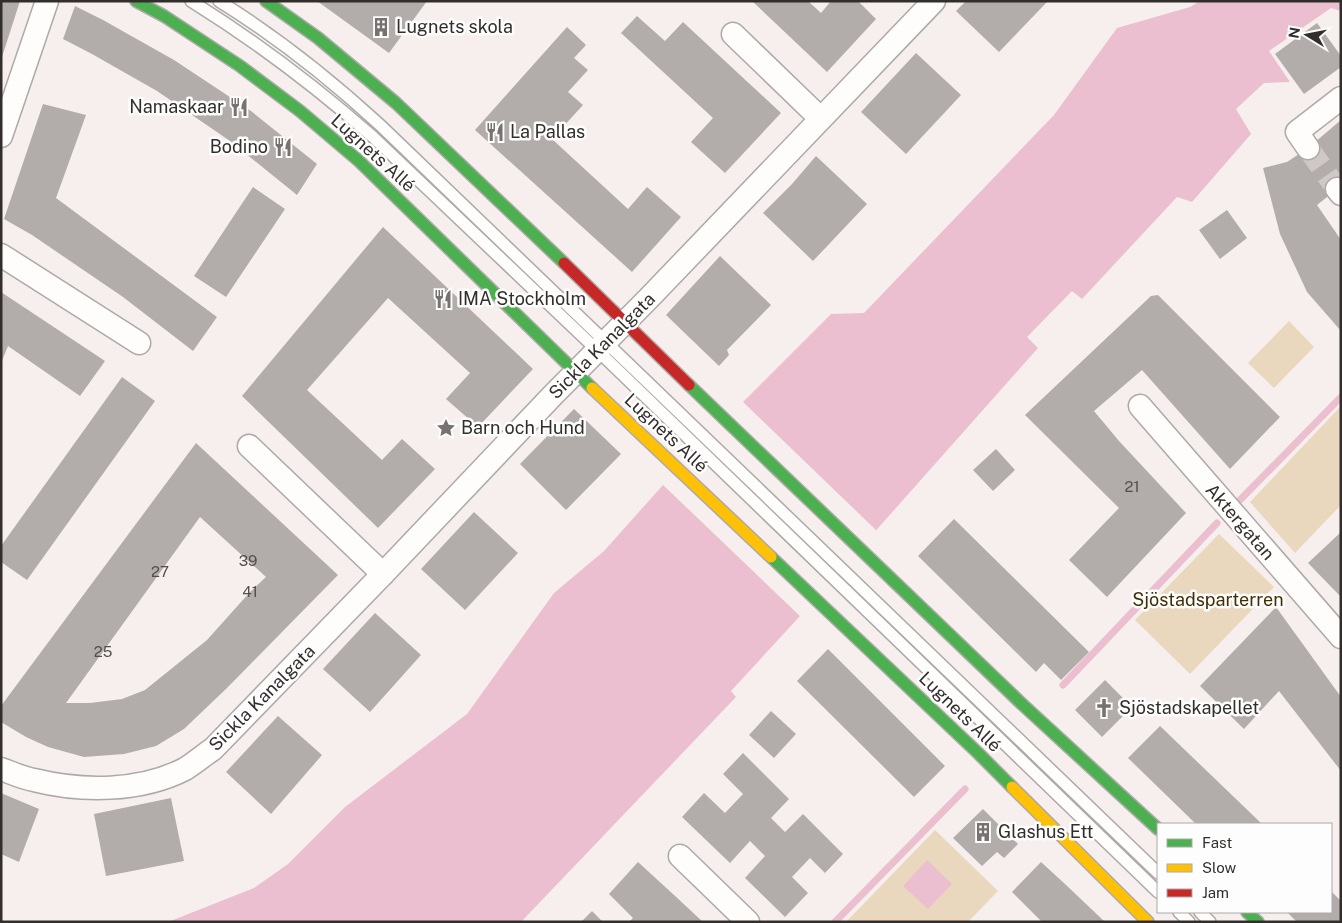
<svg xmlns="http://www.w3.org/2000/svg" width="1342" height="923" font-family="'Public Sans',sans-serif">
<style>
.green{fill:#ead8be}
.water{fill:#ebbfd0}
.pier{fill:#f6efee}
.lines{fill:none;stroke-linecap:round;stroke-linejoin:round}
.stream{stroke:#ebbfd0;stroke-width:7}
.building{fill:#b2adab;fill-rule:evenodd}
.street-tunnel{stroke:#cfc8c7;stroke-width:22;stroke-dasharray:22 11;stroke-linecap:butt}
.lane-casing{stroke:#ada9a8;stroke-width:14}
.street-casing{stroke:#ada9a8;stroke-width:25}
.fast-casing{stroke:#ada9a8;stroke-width:14}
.slow-casing{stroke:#ada9a8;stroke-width:14}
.jam-casing{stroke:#ada9a8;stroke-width:14}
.lane{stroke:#fefdfc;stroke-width:11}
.street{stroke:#fefdfc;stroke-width:22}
.fast{stroke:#4caf50;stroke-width:11}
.slow{stroke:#ffc107;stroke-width:11}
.jam{stroke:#c62828;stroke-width:11}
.labels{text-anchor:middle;stroke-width:5;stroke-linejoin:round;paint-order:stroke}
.number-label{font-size:15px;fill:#524e4c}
.poi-label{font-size:18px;fill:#322e2c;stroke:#fdfdfd;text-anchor:start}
.street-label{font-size:18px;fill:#322e2c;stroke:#fdfdfd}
.park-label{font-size:18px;fill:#422e03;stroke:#fdfdfd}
</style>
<rect width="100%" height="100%" fill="#f6efee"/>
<g class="green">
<path d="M1289,321L1314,347L1274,388L1248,363Z"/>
<path d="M1341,406V505L1295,553L1250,502Z"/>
<path d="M1219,534L1274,587L1190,674L1135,620Z"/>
<path d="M935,830L998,891L968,922H846Z"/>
</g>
<g class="water">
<path d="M1200,1H1341V11L1331,8L1269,51L1290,82L1264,83L1236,109L1251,134L1192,202L1177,197L1082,299L1072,291L1027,337L1038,348L800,616L731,691L736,697L521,922H168L254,888L288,864L345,807L467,714L554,593L604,551L663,485L743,402L831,314L864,313L1054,115L1117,28L1190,7Z"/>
<path d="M927,860L952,884L928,909L903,886Z"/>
</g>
<path class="pier" d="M741,400L878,532L802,618L661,483Z"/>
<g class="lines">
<g class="stream">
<path d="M1240,500L1341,397"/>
<path d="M1063,685L1217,523"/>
<path d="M835,922L965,789"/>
</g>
</g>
<g class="building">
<path d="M1,1H20L2,57H1Z"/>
<path d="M317,1H427L389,53Z"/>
<path d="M752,1H808L821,13L831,1H858L876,19L827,72Z"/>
<path d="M966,1H1048L999,52L956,11Z"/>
<path d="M75,6L103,20L174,60L251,111L317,164L297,195L230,141L157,91L92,54L63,39Z"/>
<path d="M637,16L665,41L683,22L781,113L725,173L691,142L713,118L621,33Z"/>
<path d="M1317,23L1341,56V67L1304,94L1275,54Z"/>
<path d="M567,27L586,45L574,58L588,70L568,92L583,105L552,139L628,209L647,187L681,217L632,272L475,130Z"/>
<path d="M916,53L961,95L906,154L861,112Z"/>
<path d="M43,104L86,115L56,198L217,317L193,351L123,297L32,235L4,219Z"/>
<path d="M1341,120V186L1317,205L1341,240V331L1307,292L1280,234L1263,168L1287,162L1308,148Z"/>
<path d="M816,156L867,204L813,261L763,213L792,184Z"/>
<path d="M253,187L285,209L226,297L194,276Z"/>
<path d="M1227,210L1247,238L1220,259L1199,230Z"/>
<path d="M383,227L533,369L478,427L446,399L470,373L388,298L307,390L382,460L402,439L435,469L378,528L242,396Z"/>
<path d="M720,256L771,305L727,350L729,355L719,366L666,315Z"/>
<path d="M1,292L105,361L80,396L8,346L1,363Z"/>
<path d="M1158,295L1280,417L1230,469L1142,370L1094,411L1119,441L1186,513L1107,597L1069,560L1119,508L1025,415L1151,296Z"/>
<path d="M122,377L155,401L27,580L1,562V546Z"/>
<path d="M574,409L621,454L566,510L520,464Z"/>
<path d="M196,443L338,575L227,688L184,729L156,746L124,754L84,757L48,747L26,737L1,722V706ZM200,517L266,577L250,592L207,640L145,690L122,699L90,703H66Z"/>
<path d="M996,449L1015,470L993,491L973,470Z"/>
<path d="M474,512L518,553L465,610L421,569Z"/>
<path d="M954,519L1089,652L1061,680L1044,663L1036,672L918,556Z"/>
<path d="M1341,532V597L1308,563Z"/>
<path d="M1276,607L1341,697V771L1279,691L1244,729L1200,686Z"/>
<path d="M375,613L421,655L370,712L323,669Z"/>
<path d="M828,649L945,766L914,797L797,681Z"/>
<path d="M1105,680L1132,707L1102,737L1075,710Z"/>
<path d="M771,711L796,734L774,758L749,735Z"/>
<path d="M278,716L322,755L271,814L226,772Z"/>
<path d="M1160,726L1262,824H1196L1128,758Z"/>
<path d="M743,753L789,799L771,818L785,832L803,814L843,854L825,873L810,858L792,877L808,893L785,917L745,878L765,856L750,841L730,863L682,817L704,793L725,813L743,794L723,774Z"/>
<path d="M1,793L39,809L19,862L1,854Z"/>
<path d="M171,798L184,861L106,876L94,814Z"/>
<path d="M983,809L1018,844L1004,858L997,852L982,866L953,838Z"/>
<path d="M638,862L674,895L703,922H629L633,918L609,894Z"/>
<path d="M1041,862L1065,884L1105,922H1042L1012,892Z"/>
<path d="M1331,891L1341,901V922H1297L1287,912H1331Z"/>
<path d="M592,911L603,922H581Z"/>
</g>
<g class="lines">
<path class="street-tunnel" d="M1308,148L1337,189"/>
<g class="lane-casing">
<g id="lane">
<path d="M191,1C257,42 315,86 373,137L597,350L1158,892"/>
<path d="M219,1C277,37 330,79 380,125L1158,873"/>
<path d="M1179,912L1189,922"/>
<path d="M1200,912L1210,922"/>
</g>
</g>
<g class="street-casing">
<g id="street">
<path d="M733,34L820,118"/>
<path d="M1,136L47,1"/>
<path d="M1308,148L1297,132L1341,98"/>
<path d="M1337,189L1341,194"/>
<path d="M1,255L139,343"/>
<path d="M1140,406L1341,637"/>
<path d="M249,446L383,574"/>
<path d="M1,769C12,773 23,778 34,780C82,792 140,792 185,769C195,763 204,755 213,749L383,574L553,395L649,298L934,1"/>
<path d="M680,856L748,922"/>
</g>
</g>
<g class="fast-casing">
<g id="fast">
<path d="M136,1L164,16L240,66L300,111L359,161L592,388"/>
<path d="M266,1L318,38L396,103L564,263"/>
<path d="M689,385L1023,705L1158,829"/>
<path d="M771,557L978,753L1012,787"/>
<path d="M1247,912L1258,922"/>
</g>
</g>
<g class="slow-casing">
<g id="slow">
<path d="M592,388L771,557"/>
<path d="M1012,787L1148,922"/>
</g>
</g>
<g class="jam-casing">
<path id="jam" d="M564,263L689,385"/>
</g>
<use href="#lane" class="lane"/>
<use href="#street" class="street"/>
<use href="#fast" class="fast"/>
<use href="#slow" class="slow"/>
<use href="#jam" class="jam"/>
</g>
<defs>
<g id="building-bare" transform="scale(1.5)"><path d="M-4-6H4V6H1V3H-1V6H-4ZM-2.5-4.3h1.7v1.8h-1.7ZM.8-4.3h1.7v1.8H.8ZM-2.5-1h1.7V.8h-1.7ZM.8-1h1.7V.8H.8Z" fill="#777270" stroke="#fdfdfd" stroke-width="2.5" paint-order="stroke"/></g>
<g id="restaurant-bare" transform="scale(1.5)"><path d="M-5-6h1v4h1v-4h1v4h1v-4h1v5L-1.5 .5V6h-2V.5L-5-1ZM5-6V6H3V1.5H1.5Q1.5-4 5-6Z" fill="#777270" stroke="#fdfdfd" stroke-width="2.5" paint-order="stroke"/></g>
<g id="sight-bare" transform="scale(1.5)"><path d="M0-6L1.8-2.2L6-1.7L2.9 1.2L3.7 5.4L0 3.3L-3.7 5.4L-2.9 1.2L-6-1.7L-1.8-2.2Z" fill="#777270" stroke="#fdfdfd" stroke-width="2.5" paint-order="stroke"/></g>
<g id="church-bare" transform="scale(1.5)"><path d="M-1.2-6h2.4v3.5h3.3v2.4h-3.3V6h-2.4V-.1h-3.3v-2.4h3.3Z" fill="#777270" stroke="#fdfdfd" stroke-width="2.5" paint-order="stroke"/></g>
</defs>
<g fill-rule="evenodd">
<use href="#building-bare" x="381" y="27"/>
<use href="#restaurant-bare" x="239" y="107"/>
<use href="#restaurant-bare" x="495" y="132"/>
<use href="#restaurant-bare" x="283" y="147"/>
<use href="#restaurant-bare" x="443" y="299"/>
<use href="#sight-bare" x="446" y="428"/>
<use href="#church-bare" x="1104" y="708"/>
<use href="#building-bare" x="983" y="832"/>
</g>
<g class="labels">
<g class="number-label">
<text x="1132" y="492">21</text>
<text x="248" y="566">39</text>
<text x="160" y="577">27</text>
<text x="250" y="597">41</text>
<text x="103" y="657">25</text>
</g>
<g class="poi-label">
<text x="396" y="33">Lugnets skola</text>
<text x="224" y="113" text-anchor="end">Namaskaar</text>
<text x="510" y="138">La Pallas</text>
<text x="268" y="153" text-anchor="end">Bodino</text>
<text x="458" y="305">IMA Stockholm</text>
<text x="461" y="434">Barn och Hund</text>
<text x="1119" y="714">Sjöstadskapellet</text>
<text x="998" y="838">Glashus Ett</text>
</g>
<g class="street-label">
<text transform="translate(373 153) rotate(42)" y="6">Lugnets Allé</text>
<text transform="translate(602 346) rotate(-45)" y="6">Sickla Kanalgata</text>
<text transform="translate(666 433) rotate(43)" y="6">Lugnets Allé</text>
<text transform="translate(1240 522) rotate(49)" y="6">Aktergatan</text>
<text transform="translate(262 698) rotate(-45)" y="6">Sickla Kanalgata</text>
<text transform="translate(960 712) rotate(44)" y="6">Lugnets Allé</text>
</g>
<g class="park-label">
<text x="1208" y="606">Sjöstadsparterren</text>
</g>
</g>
<rect width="1342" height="923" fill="none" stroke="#322e2c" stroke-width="5"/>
<rect x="1157" y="823" width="175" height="90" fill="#fdfdfd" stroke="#acaaa9"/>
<rect x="1167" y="839" width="25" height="8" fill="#4caf50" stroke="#acaaa9"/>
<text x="1202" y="848" font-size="15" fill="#322e2c">Fast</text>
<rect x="1167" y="864" width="25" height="8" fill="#ffc107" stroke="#acaaa9"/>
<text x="1202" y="873" font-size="15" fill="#322e2c">Slow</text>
<rect x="1167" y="889" width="25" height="8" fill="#c62828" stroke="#acaaa9"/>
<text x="1202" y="898" font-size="15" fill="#322e2c">Jam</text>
<g transform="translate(1307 35) rotate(280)" stroke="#fdfdfd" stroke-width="4" paint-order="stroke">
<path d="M0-4L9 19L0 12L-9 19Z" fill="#322e2c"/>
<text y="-8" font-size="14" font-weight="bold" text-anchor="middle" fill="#322e2c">N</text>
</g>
</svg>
